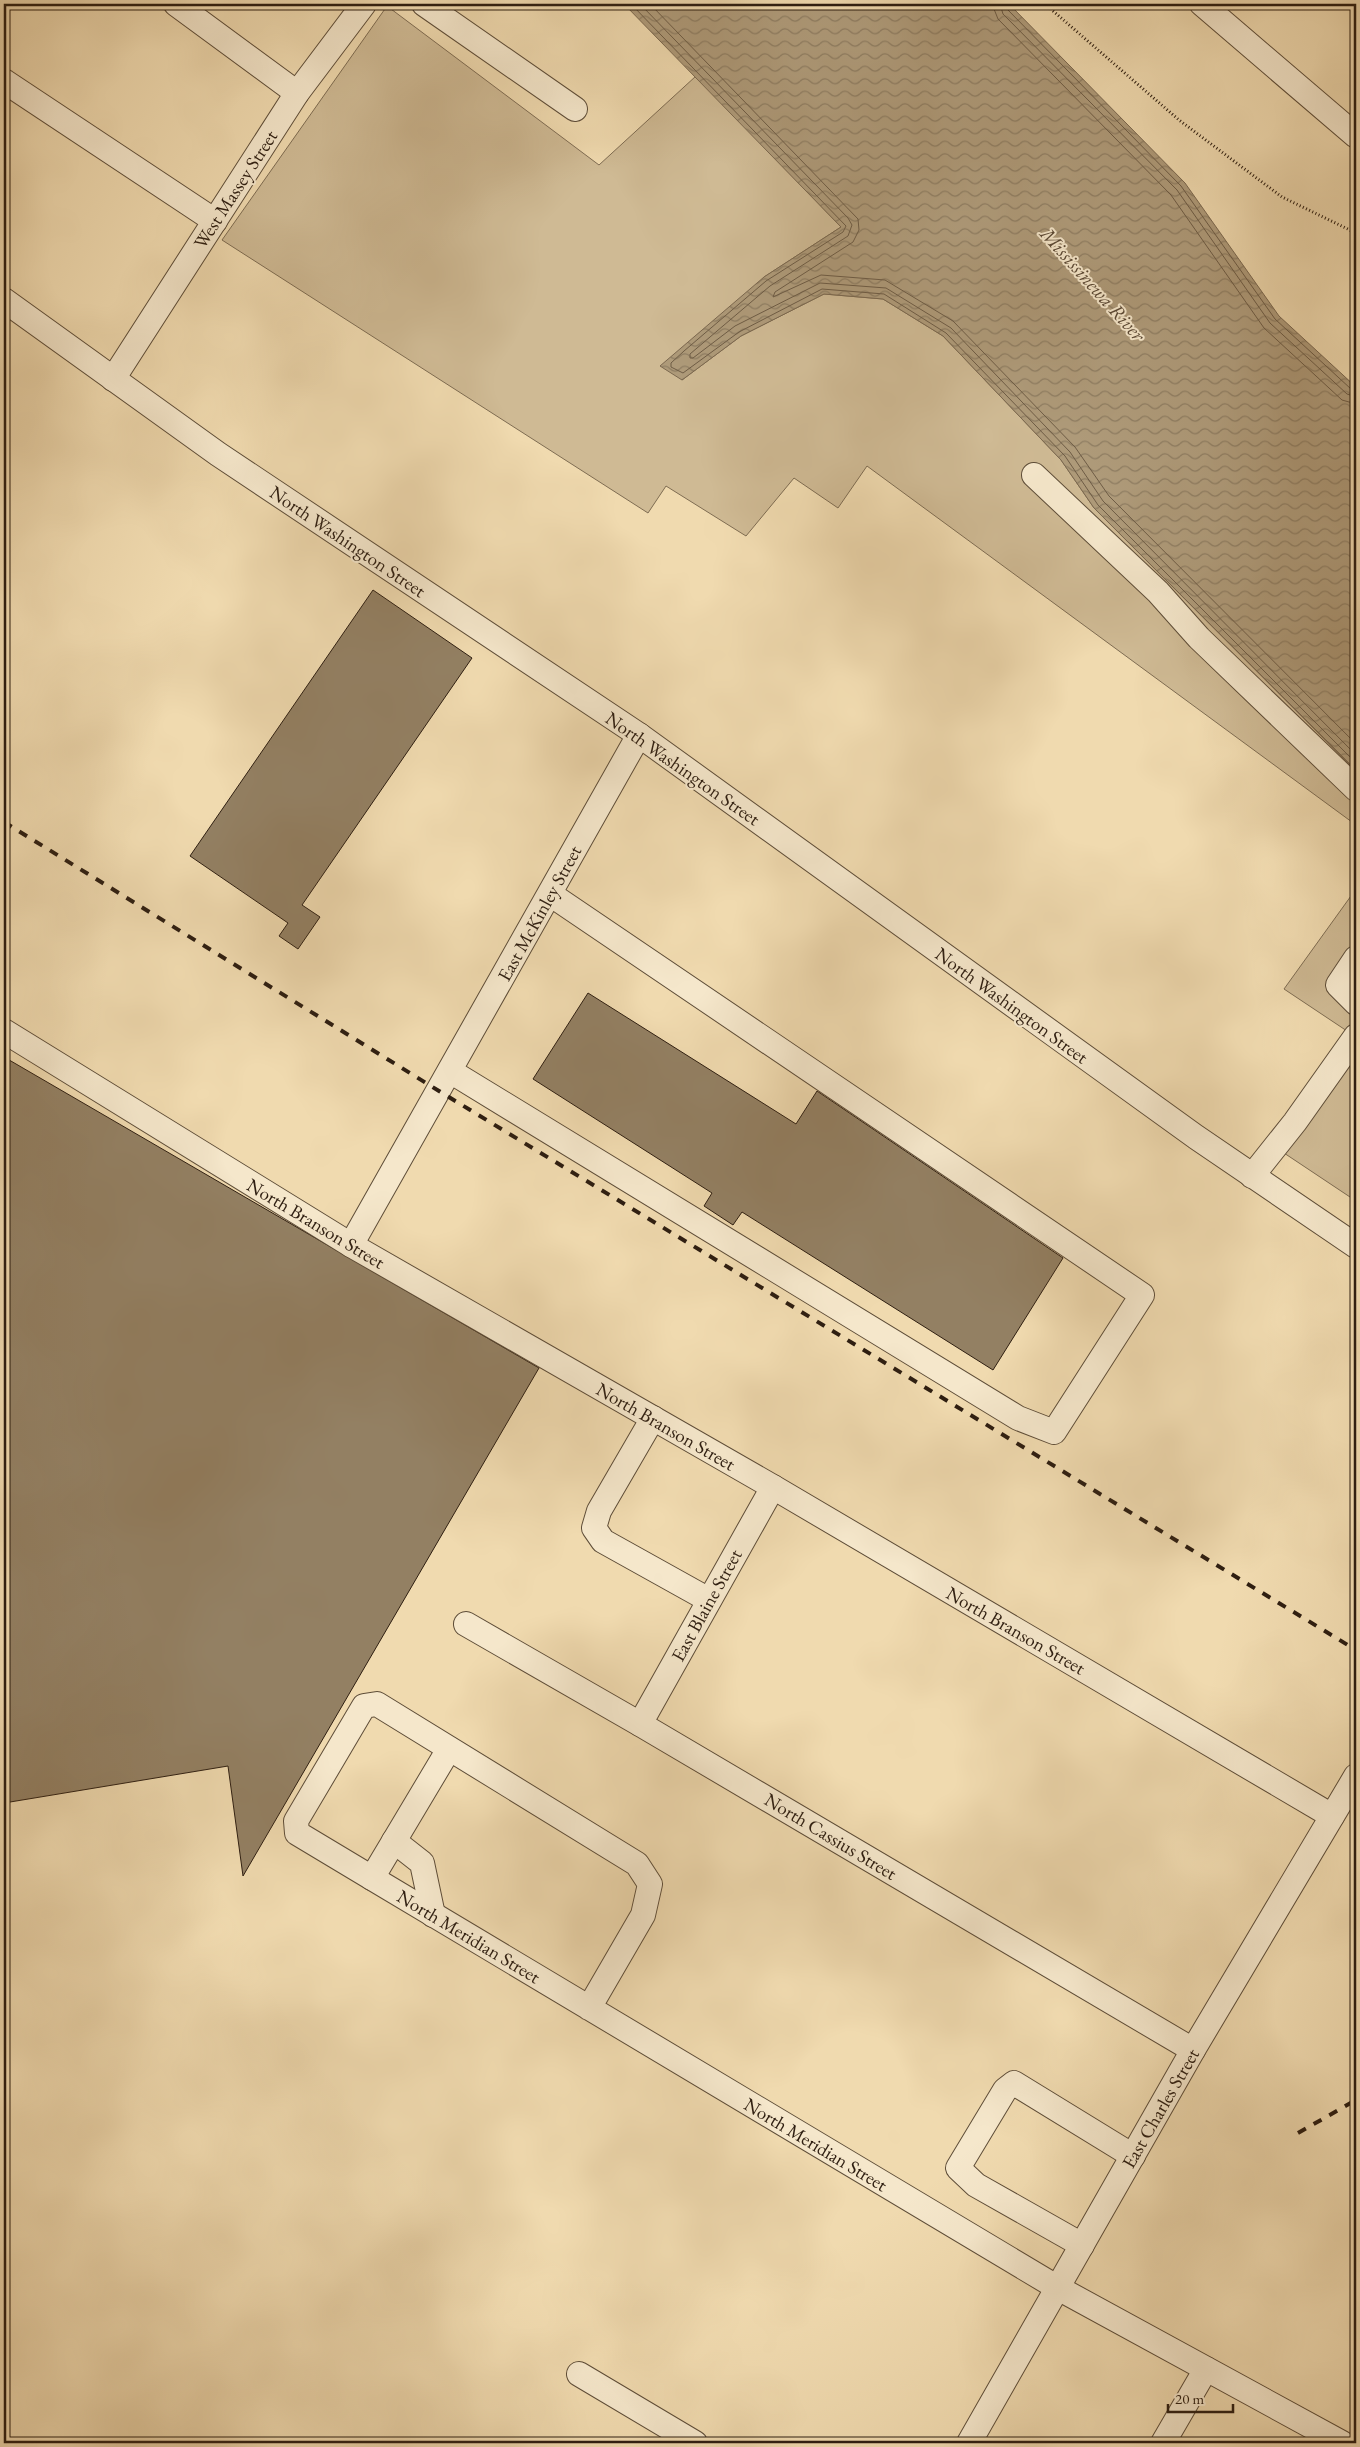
<svg xmlns="http://www.w3.org/2000/svg" width="1360" height="2447" font-family="'EB Garamond',serif">
<style>
.green{fill:#cfba94;stroke:#7e6c52}
.water{fill:url(#water-waves);stroke:#7b684f}
.lines{fill:none;stroke-linecap:round;stroke-linejoin:round}
.shore{stroke:#6e5c45;stroke-width:1}
.building{fill:#938063;stroke:#2e1e11}
.minor-casing{stroke:#5e4d38;stroke-width:26}
.path{stroke:#2e1e11;stroke-width:3;stroke-dasharray:1 2.5;stroke-linecap:butt}
.minor{stroke:#f5e7cb;stroke-width:24}
.rail{stroke:#2e1e11;stroke-width:4;stroke-dasharray:9 9;stroke-linecap:butt}
.labels{text-anchor:middle;stroke-width:4;stroke-linejoin:round;paint-order:stroke}
.street-label{font-size:19px;fill:#2e1e11;stroke:#f5e7cb}
.water-label{font-size:20px;font-style:italic;fill:#5b4935;stroke:#f5e7cb}
</style>
<defs>
<pattern id="water-waves" width="16" height="10" patternUnits="userSpaceOnUse" patternTransform="scale(1.25)"><rect width="16" height="10" fill="#ae9a79"/><path d="M0 5q4-4 8 0t8 0" fill="none" stroke="#8e7d62"/></pattern>
</defs>
<rect width="100%" height="100%" fill="#f0daaf"/>
<filter id="stains"><feTurbulence type="fractalNoise" baseFrequency=".004" numOctaves="4"/><feColorMatrix values="0 0 0 0 .2 0 0 0 0 .09 0 0 0 0 .02 0 0 0 .5 -.17"/></filter>
<radialGradient id="worn" r=".72"><stop offset=".6" stop-color="#630" stop-opacity="0"/><stop offset="1" stop-color="#630" stop-opacity=".3"/></radialGradient>
<g class="green">
<path d="M387,6L599,165L696,76L841,227L764,277L682,380L741,336L824,294L883,299L943,336L1061,460L1094,508L1356,771V825L867,466L838,508L794,478L746,536L666,486L648,513L222,240Z"/>
<path d="M1356,889V1037L1284,989Z"/>
<path d="M1356,1052V1201L1284,1153Z"/>
</g>
<path class="water" d="M624,4H1009L1185,183L1279,316L1356,387V770L1094,508L1061,460L943,336L883,299L824,294L741,336L682,380L660,366L764,277L841,227Z"/>
<g class="lines">
<g class="shore">
<path d="M631,4L846,226L843,232L766,281L684,351L671,363V367L683,373L739,332L822,289L884,294L946,333L1065,456L1098,505L1356,763"/>
<path d="M640,4L848,218L852,225L848,236L770,286L690,354V358H693L735,326L820,283L886,288L951,328L1070,452L1103,501L1356,755"/>
<path d="M650,4L858,219L859,230L853,242L775,292L773,297L821,275L885,280L953,321L1075,447L1109,496L1356,744"/>
<path d="M992,4L998,19L1171,195L1264,328L1342,400L1356,404"/>
<path d="M1000,4L1003,14L1177,190L1270,323L1347,394L1356,397"/>
<path d="M1006,4L1007,9L1181,186L1275,319L1351,389L1356,390"/>
</g>
</g>
<g class="building">
<path d="M373,590L472,658L302,905L320,917L298,949L279,936L288,923L190,856Z"/>
<path d="M588,993L796,1124L817,1091L1063,1258L993,1370L742,1212L733,1225L704,1206L712,1193L533,1079Z"/>
<path d="M4,1057L539,1368L243,1876L228,1766L4,1803Z"/>
</g>
<g class="lines">
<g class="minor-casing">
<g id="minor">
<path d="M176,4L297,93"/>
<path d="M424,4L575,109"/>
<path d="M1202,4L1356,136"/>
<path d="M4,81L215,221"/>
<path d="M4,300L218,454L639,735L1196,1137L1356,1246"/>
<path d="M113,379L297,93L364,4"/>
<path d="M1034,475L1158,592L1199,638L1356,789"/>
<path d="M1356,958L1338,985L1356,1003"/>
<path d="M4,1031L351,1245L773,1487L1332,1816"/>
<path d="M450,1071L1018,1418L1054,1432L1142,1295L550,894"/>
<path d="M1252,1176L1295,1122L1356,1036"/>
<path d="M351,1245L639,735"/>
<path d="M653,1418L599,1511L594,1528L603,1541L709,1600"/>
<path d="M466,1624L640,1724L1193,2050"/>
<path d="M640,1724L773,1487"/>
<path d="M394,1841L422,1863L433,1915"/>
<path d="M372,1878L449,1749"/>
<path d="M589,2008L643,1915L650,1884L637,1864L377,1704L364,1706L296,1821L297,1833L372,1878L1058,2288L1342,2443"/>
<path d="M1082,2245L976,2185L958,2168L1005,2090L1014,2083L1133,2156"/>
<path d="M579,2374L695,2443"/>
<path d="M969,2443L1193,2050L1356,1776"/>
<path d="M1163,2443L1206,2369"/>
</g>
</g>
<path class="path" d="M1045,4L1179,120L1282,197L1356,233"/>
<use href="#minor" class="minor"/>
<g class="rail">
<path d="M4,822L439,1091L1356,1650"/>
<path d="M1298,2133L1356,2100"/>
</g>
</g>
<g class="labels">
<g class="street-label">
<text transform="translate(235 189) rotate(-57)" y="7">West Massey Street</text>
<text transform="translate(348 541) rotate(34)" y="7">North Washington Street</text>
<text transform="translate(683 768) rotate(35)" y="7">North Washington Street</text>
<text transform="translate(539 913) rotate(-61)" y="7">East McKinley Street</text>
<text transform="translate(1012 1005) rotate(36)" y="7">North Washington Street</text>
<text transform="translate(316 1223) rotate(31)" y="7">North Branson Street</text>
<text transform="translate(666 1426) rotate(30)" y="7">North Branson Street</text>
<text transform="translate(706 1605) rotate(-61)" y="7">East Blaine Street</text>
<text transform="translate(1016 1630) rotate(30)" y="7">North Branson Street</text>
<text transform="translate(831 1836) rotate(31)" y="7">North Cassius Street</text>
<text transform="translate(469 1936) rotate(31)" y="7">North Meridian Street</text>
<text transform="translate(1160 2108) rotate(-60)" y="7">East Charles Street</text>
<text transform="translate(816 2144) rotate(31)" y="7">North Meridian Street</text>
</g>
<g class="water-label">
<text transform="translate(1093 284) rotate(48)" y="7">Mississinewa River</text>
</g>
</g>
<rect width="1360" height="2447" fill="none" stroke="#f0daaf" stroke-width="20"/>
<rect x="5" y="5" width="1350" height="2437" fill="none" stroke="#2e1e11" stroke-width="2.5"/>
<rect x="10" y="10" width="1340" height="2427" fill="none" stroke="#2e1e11"/>
<path d="M1168 2404v8h65v-8" fill="none" stroke="#2e1e11" stroke-width="2.5"/>
<text x="1175" y="2404" font-size="15" fill="#2e1e11" stroke="#f5e7cb" stroke-width="4" paint-order="stroke">20 m</text>
<rect width="100%" height="100%" filter="url(#stains)"/>
<rect width="100%" height="100%" fill="url(#worn)"/>
</svg>
